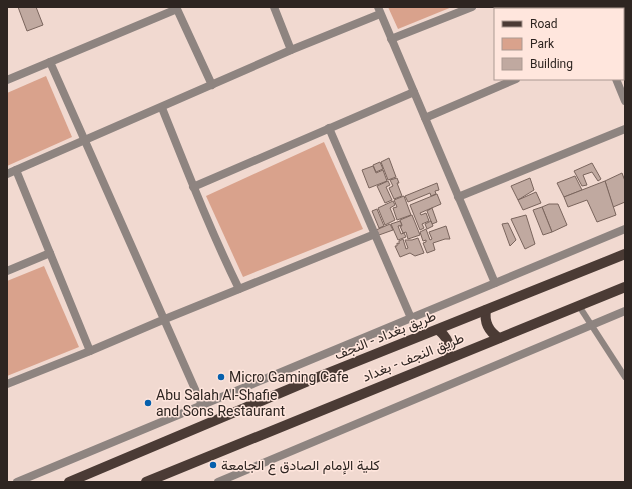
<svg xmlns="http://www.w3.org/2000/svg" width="632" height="489" font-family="Roboto,Vazirmatn,sans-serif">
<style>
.green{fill:#d9a28c}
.building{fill:#c0a9a0;stroke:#7a655d}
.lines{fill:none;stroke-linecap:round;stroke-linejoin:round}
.lane{stroke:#8e8480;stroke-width:6}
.street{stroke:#8e8480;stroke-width:8}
.primary{stroke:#4b3b35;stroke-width:10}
.poi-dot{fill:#0660ad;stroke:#ffe6dd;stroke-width:1.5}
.labels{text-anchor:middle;stroke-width:3;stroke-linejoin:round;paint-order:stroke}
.street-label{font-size:14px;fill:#2e2521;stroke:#ffe6dd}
.poi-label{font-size:14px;fill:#2e2521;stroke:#ffe6dd;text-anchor:start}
</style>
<rect width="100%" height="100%" fill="#f1d9d0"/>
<g class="green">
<path d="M388,7H452L398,29Z"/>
<path d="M46,76L72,137L7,166V93Z"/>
<path d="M324,142L363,229L243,277L206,196Z"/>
<path d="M44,266L79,347L7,376V281Z"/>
</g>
<g class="building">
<path d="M18,7H36L43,25L27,31Z"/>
<path d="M616,7H625V17L623,18V9H617Z"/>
<path d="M389,158L396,177L388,180L381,162Z"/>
<path d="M380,162L383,169L376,172L373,165Z"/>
<path d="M592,163L601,179L598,181L592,172L583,175L587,185L582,186L574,171Z"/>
<path d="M373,166L376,173L383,170L387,181L369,188L362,170Z"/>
<path d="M622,173L625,181V202L613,207L605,181Z"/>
<path d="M575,176L582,190L564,197L557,183Z"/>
<path d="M397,178L399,183H397L402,196L394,199L389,188L393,186L390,180Z"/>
<path d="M530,178L534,190L518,200L511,186Z"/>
<path d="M388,181L390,185L386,187L392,200L385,203L377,186Z"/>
<path d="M605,181L616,215L597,222L587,200L568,207L564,197Z"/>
<path d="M437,183L439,190L435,191L436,194L431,196L430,193L408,202L405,196Z"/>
<path d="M536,192L541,203L523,210L518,200Z"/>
<path d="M437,194L441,204L420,213L421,215L426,213L429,221L422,224L424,228L420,230L410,205Z"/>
<path d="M404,196L411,215L397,220L393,208L397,207L394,200Z"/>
<path d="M393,201L395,205L390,208L395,220L385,225L378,208Z"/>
<path d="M549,204H558L567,225L552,232L542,207Z"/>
<path d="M542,207L552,232L543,235L533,210Z"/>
<path d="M432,208L437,222L432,224L427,211Z"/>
<path d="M377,209L384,226L379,228L372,211Z"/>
<path d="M412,215L420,235L408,239L406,232L403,233L400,226H402L400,220Z"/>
<path d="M526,215L535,244L525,249L511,219Z"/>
<path d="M400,221L402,225L398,226L401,234L404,233L406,237L398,240L391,224Z"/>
<path d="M431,221L433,226L427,229L425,224Z"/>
<path d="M508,223L516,240L510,246L502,224Z"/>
<path d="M390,224L393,230L379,235L376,230Z"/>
<path d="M446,226L450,239H445L433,243L435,250L427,253L423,243L426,242V240L423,241L420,232L426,229L430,240L432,239L429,232Z"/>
<path d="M418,238L424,253L415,256L410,253L400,257L395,246H397V243L399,244V241L403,239L406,249L408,248L405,240H412Z"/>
</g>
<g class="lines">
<path class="lane" d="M579,306L625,377"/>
<g class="street">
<path d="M176,7L212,85"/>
<path d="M274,7L291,50"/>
<path d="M378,7L495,283"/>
<path d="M586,7L587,9"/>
<path d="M391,39L472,7"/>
<path d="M50,62L202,405"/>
<path d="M616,79L625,101"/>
<path d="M7,80L177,9"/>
<path d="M162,108C186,168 210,230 239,289"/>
<path d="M425,118L516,79"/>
<path d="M329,128L411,318"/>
<path d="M16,170L291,50L380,14"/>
<path d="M7,174L16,170L90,351"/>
<path d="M193,187L414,92"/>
<path d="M458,197L625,129"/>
<path d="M7,271L50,253"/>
<path d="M7,384L90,351L165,319L375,234"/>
<path d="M17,482L625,229"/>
<path d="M218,482L625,311"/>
</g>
<g class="primary">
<path d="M486,310C484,322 488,331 499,338"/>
<path d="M438,330C448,337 451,346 449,358"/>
<path d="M69,482L318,377L625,254"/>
<path d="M146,482L625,287"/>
</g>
</g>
<g class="poi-dot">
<circle cx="221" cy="377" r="4"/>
<circle cx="148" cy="403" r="4"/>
<circle cx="213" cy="465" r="4"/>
</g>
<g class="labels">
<g class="street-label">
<text transform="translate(385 335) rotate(-22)" y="5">طريق بغداد - النجف</text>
<text transform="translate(413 357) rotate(-22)" y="5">طريق النجف - بغداد</text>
</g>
<g class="poi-label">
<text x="229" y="382">Micro Gaming Cafe</text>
<text x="156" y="400">Abu Salah Al-Shafie<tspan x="156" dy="16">and Sons Restaurant</tspan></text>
<text x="221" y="470">كلية الإمام الصادق ع الجامعة</text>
</g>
</g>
<rect width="632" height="489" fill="none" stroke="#2e2521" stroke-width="16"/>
<rect x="494" y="8" width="130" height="72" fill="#ffe6dd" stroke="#ab9992"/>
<rect x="502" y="21" width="20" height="6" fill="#4b3b35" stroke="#ab9992"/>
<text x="530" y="28" font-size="12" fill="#2e2521">Road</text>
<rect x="502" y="38" width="20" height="12" fill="#d9a28c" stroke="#ab9992"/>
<text x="530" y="48" font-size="12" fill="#2e2521">Park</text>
<rect x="502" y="58" width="20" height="12" fill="#c0a9a0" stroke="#ab9992"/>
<text x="530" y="68" font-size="12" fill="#2e2521">Building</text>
</svg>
